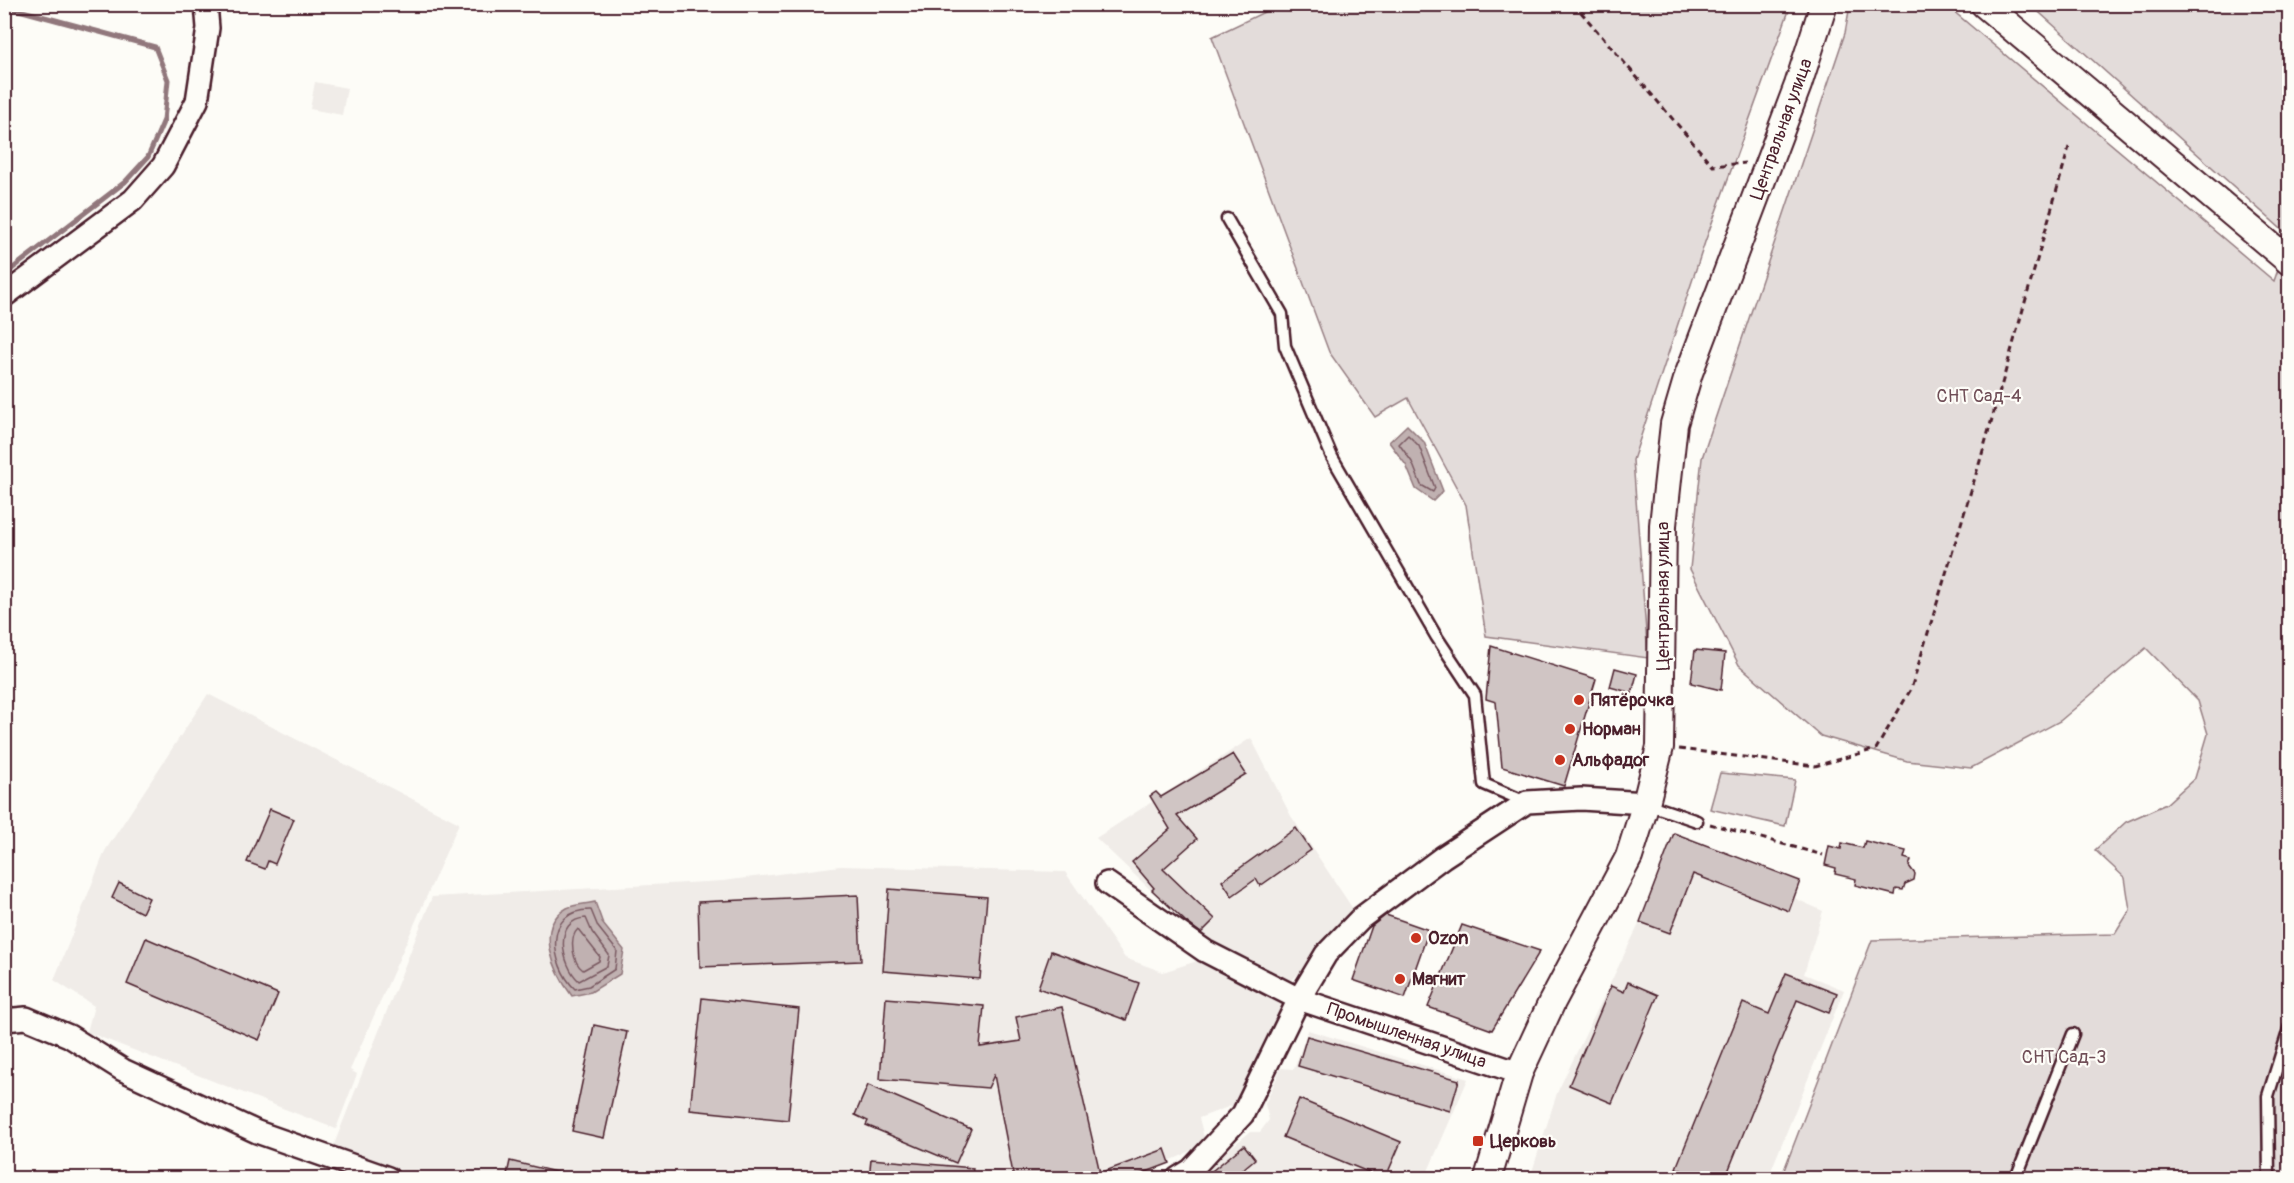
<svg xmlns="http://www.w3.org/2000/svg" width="2294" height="1183" font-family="Pangolin,sans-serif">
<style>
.built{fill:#f0ece8}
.green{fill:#e3dcda;stroke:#967e82;stroke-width:1.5}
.water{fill:#c0b1b1;stroke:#91777b;stroke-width:1.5}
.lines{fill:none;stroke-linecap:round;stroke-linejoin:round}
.shore{stroke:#795961;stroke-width:1.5}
.stream{stroke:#91777b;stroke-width:5}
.building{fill:#d0c5c4;stroke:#4a1f2b;stroke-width:1.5}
.service-casing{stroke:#4a1f2b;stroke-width:15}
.minor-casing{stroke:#4a1f2b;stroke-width:26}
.tertiary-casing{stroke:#4a1f2b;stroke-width:30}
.path{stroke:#4a1f2b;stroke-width:3;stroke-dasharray:6 4.5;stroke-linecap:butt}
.service{stroke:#fdfcf7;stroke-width:10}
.minor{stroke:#fdfcf7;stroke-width:21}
.tertiary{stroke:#fdfcf7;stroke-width:26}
.poi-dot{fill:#c8321e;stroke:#fdfcf7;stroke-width:2}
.labels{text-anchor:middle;stroke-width:4.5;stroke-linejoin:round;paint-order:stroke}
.street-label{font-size:18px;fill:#4a1f2b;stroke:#fdfcf7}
.park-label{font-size:18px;fill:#704e57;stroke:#fdfcf7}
.poi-label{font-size:18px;font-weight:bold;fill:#4a1f2b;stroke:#fdfcf7;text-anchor:start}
</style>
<rect width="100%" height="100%" fill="#fdfcf7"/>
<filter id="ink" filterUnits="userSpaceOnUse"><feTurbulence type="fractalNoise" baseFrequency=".0167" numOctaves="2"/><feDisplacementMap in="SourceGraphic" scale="12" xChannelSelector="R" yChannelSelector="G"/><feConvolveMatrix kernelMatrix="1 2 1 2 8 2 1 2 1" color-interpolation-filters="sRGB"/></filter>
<g filter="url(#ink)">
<g class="built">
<path d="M315,82L347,88L342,115L310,109Z"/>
<path d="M208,694L459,823L350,1070L357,1074L336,1129L87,1032L94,1006L54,980L105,851Z"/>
<path d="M1251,738L1291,816L1357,915L1288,984L1203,940L1096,838Z"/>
<path d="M1674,833L1800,881L1794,898L1823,911L1804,974L1844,990L1768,1178H1530L1557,1093L1640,922Z"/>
<path d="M840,866L1065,872L1125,958L1163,972L1197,961L1284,1003L1236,1104L1199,1118L1205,1141L1183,1155L1130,1178H424L333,1147L432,897L723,881Z"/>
<path d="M1308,1030L1468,1079L1425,1178H1193L1250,1132H1260L1269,1120L1265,1104L1281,1068L1294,1069Z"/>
</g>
<g class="green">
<path d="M1279,5H1791L1705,242L1633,460L1648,658L1486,636L1466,505L1408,398L1375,417L1329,352L1212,37Z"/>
<path d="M1850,5H1946L2274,281L2281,261L2289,268V1178H1781L1872,940L2115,934L2130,910L2125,878L2095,850L2126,822L2166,804L2195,778L2208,734L2198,701L2146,648L2060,721L1971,768L1907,761L1821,736L1739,665L1690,569L1702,458L1845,33Z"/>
<path d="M2031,5H2289V236Z"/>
<path d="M1720,773L1795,780L1785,826L1710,809Z"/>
</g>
<g class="water">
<path d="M1407,425L1424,442L1443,491L1433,501L1416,489L1406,465L1389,442Z"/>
<path d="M595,902L603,924L624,950L620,974L591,992L572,996C555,973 533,927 567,908C574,904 587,904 595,902Z"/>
</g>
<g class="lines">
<g class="shore">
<path d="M1408,435L1419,446L1435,488L1433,492L1421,485L1412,462L1399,444Z"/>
<path d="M591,910L598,927L617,951L615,969L589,986L575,989C550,965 543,909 591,910Z"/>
<path d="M586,918L592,932L609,955L607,966L579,981C561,965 553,919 586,918Z"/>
<path d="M578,929L600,957L599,961L583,970C573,963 568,938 578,929Z"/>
</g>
<path class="stream" d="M4,6L155,47L168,80L164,120L148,157L125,182L4,275"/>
</g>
<g class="building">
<path d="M1491,646L1596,679L1564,786L1502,767L1496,702L1486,699Z"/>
<path d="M1695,650L1725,653L1721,690L1691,683Z"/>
<path d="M1615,668L1637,674L1632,693L1610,687Z"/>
<path d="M1233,754L1246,774L1177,816L1197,839L1163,869L1215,919L1201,933L1185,921L1152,890L1154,888L1132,862L1170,829L1150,796L1156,792L1161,797Z"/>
<path d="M270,809L294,819L275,864L268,861L265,869L247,862Z"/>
<path d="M1296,828L1311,850L1260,886L1256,879L1232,896L1222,881Z"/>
<path d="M1674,833L1800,881L1789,911L1693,874L1670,933L1640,922Z"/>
<path d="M1865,841L1906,851L1904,858L1911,860L1909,866L1915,874L1914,880L1905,884L1903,890L1896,889L1895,895L1855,885L1856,879L1835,874L1836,868L1825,865L1829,846L1841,849L1842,843L1863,848Z"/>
<path d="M119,883L149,898L142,913L112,898Z"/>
<path d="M889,889L987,897L980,979L883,971Z"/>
<path d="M858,895L861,961L700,967L698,902Z"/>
<path d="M1386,915L1429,930L1405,998L1353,980L1372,926Z"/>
<path d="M1462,925L1540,951L1492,1030L1428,1007Z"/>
<path d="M146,938L278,994L259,1040L127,984Z"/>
<path d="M1051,951L1139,983L1126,1020L1038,988Z"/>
<path d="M1786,973L1837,993L1829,1013L1797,1000L1725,1179H1701L1676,1168L1743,1003L1769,1014Z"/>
<path d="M1628,982L1658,995L1612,1103L1569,1085L1611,986L1624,992Z"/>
<path d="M702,998L799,1009L788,1120L690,1110Z"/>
<path d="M886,998L984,1006L980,1047L1021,1041L1016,1017L1062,1007L1100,1173L1165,1149L1170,1163L1128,1179H1014L994,1075L988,1088L880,1079Z"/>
<path d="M594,1025L627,1032L604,1138L572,1131Z"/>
<path d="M1307,1036L1459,1080L1450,1111L1298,1066Z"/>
<path d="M868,1085L971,1129L956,1163L866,1125L868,1121L855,1115Z"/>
<path d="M1299,1099L1401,1142L1385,1179L1283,1137Z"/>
<path d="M1244,1145L1255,1159L1231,1179H1202Z"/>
<path d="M871,1159L973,1168L972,1179H869Z"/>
<path d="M510,1161L560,1173L559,1179H506Z"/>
</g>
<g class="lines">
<g class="service-casing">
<g id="service">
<path d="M1227,219L1282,314L1285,346L1332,457L1436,636L1475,695L1484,784L1526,802"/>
<path d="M1647,804L1697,821"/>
<path d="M2016,1178L2073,1034"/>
<path d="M2269,1178L2268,1096L2290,1026"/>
</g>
</g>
<g class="minor-casing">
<g id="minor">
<path d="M4,296L133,200L163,166L197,101L208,28L206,4"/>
<path d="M1107,883L1205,951L1299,999L1519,1073"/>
<path d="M4,1020L26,1018L69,1036L123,1070L257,1132L388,1178"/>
<path d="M1178,1178L1191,1170L1243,1114L1299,999L1326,954L1361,918L1443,857L1527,802L1581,799L1646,803"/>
</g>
</g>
<g class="tertiary-casing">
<g id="tertiary">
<path d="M1984,4L2290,262"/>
<path d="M1488,1178L1519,1073L1552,1002L1629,857L1646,803L1660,747L1663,525L1674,424L1689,373L1798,85L1824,4"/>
</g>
</g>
<g class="path">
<path d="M1574,4L1713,166L1745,163"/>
<path d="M1679,749L1815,766L1876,749L1911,689L1980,461L2069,147"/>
<path d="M1710,824L1823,855"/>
</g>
<use href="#service" class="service"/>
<use href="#minor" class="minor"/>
<use href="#tertiary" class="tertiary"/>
</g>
</g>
<g class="poi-dot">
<circle cx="1579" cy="700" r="6"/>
<circle cx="1570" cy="729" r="6"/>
<circle cx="1560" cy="760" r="6"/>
<circle cx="1416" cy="938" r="6"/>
<circle cx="1400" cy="979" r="6"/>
<rect x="1472" y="1135" width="12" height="12" rx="3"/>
</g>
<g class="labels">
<g class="street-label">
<text transform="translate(1781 129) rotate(-70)" y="6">Центральная улица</text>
<text transform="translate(1663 596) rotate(-90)" y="6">Центральная улица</text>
<text transform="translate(1407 1035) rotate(19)" y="6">Промышленная улица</text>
</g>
<g class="park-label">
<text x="1979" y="402">СНТ Сад-4</text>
<text x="2064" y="1063">СНТ Сад-3</text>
</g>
<g class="poi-label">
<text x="1591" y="706">Пятёрочка</text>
<text x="1582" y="735">Норман</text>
<text x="1572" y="766">Альфадог</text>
<text x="1428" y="944">Ozon</text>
<text x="1412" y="985">Магнит</text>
<text x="1490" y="1147">Церковь</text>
</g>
</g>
<rect width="2294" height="1183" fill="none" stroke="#fdfcf7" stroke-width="24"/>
<rect x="12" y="12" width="2270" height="1159" fill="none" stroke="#4a1f2b" stroke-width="2" filter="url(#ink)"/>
</svg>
